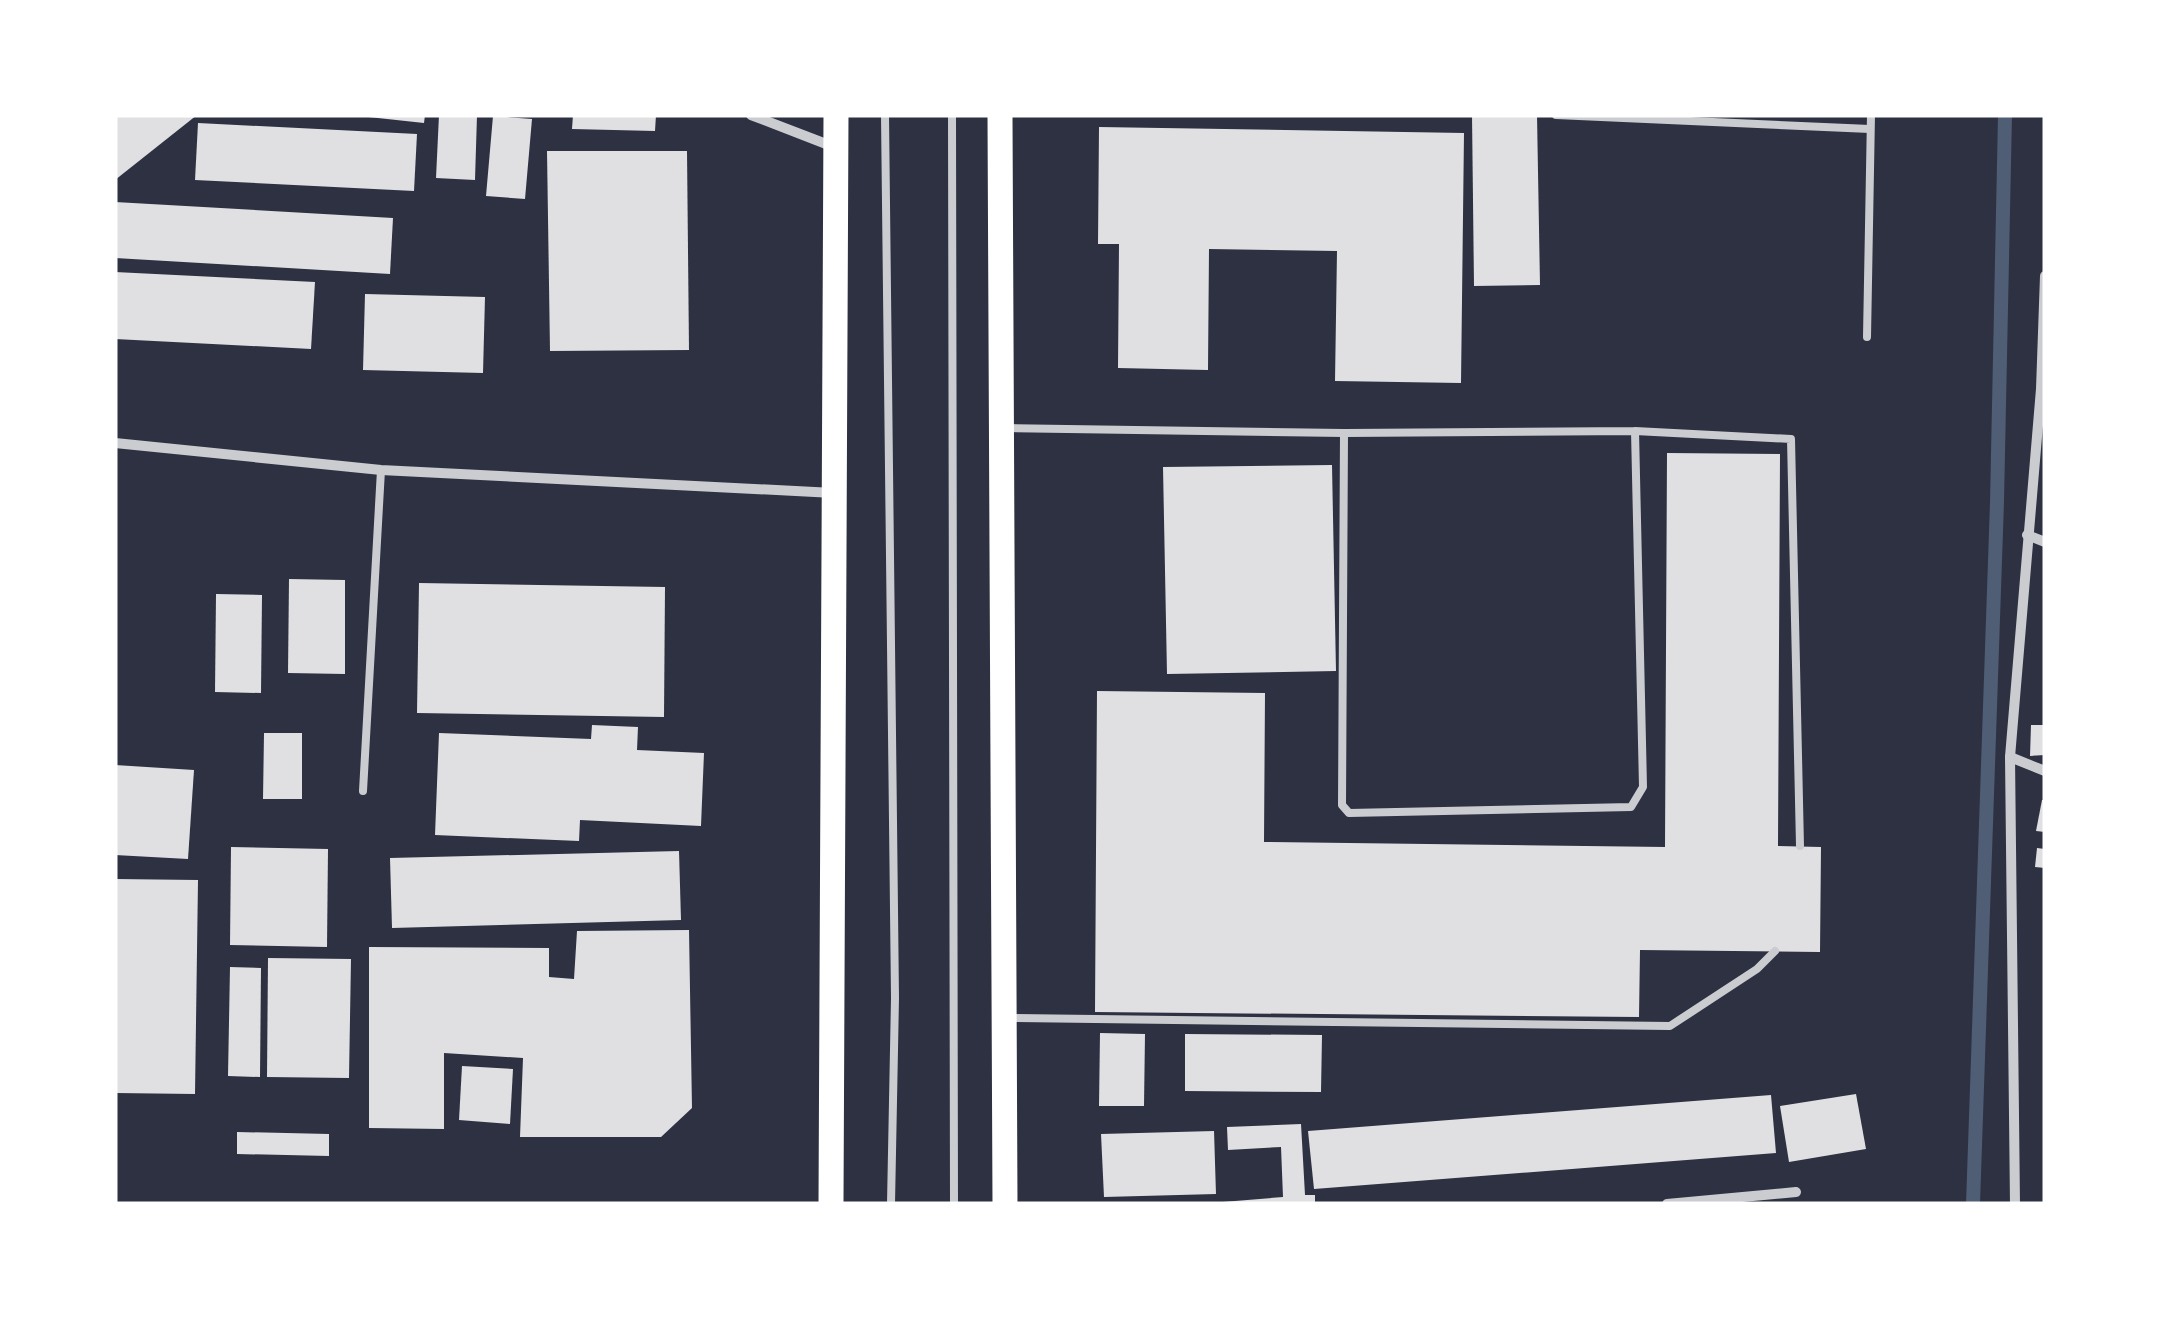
<svg xmlns="http://www.w3.org/2000/svg" width="2160" height="1319" font-family="'IBM Plex Serif',serif">
<style>
.lines{fill:none;stroke-linecap:round;stroke-linejoin:round}
.stream{stroke:#4f5d75;stroke-width:14}
.building{fill:#e0e0e3}
.service{stroke:#caccd0;stroke-width:8}
.minor{stroke:#caccd0;stroke-width:10}
.primary{stroke:#fff;stroke-width:25}
</style>
<rect width="100%" height="100%" fill="#2d3142"/>
<g class="lines">
<path class="stream" d="M1973,1204L1997,502L2005,115"/>
</g>
<g class="building">
<path d="M115,115H197L115,180Z"/>
<path d="M350,115H425L424,123Z"/>
<path d="M439,115H477L475,180L436,178Z"/>
<path d="M573,115H656L655,131L572,129Z"/>
<path d="M1472,115H1537L1540,285L1474,286Z"/>
<path d="M493,116L532,119L525,199L486,196Z"/>
<path d="M198,123L417,134L414,191L195,180Z"/>
<path d="M1099,127L1464,133L1461,383L1335,381L1337,251L1209,249L1208,370L1118,368L1119,244H1098Z"/>
<path d="M547,151H687L689,350L550,351Z"/>
<path d="M115,202L393,218L390,274L115,258Z"/>
<path d="M115,272L315,282L311,349L115,339Z"/>
<path d="M365,294L485,297L483,373L363,370Z"/>
<path d="M1667,453L1780,454L1778,846L1821,847L1820,952L1640,950L1639,1017L1095,1012L1097,691L1265,693L1264,842L1665,847Z"/>
<path d="M1332,465L1336,671L1167,674L1163,467Z"/>
<path d="M289,579L345,580V674L288,673Z"/>
<path d="M419,583L665,587L664,717L417,713Z"/>
<path d="M216,594L262,595L261,693L215,692Z"/>
<path d="M592,725L638,727L637,750L704,753L701,826L580,820L579,841L435,835L439,733L591,739Z"/>
<path d="M2031,725H2045V755L2030,756Z"/>
<path d="M264,733H302V799H263Z"/>
<path d="M115,765L194,770L188,859L115,855Z"/>
<path d="M2042,800H2045V832L2036,831Z"/>
<path d="M231,847L328,849L327,947L230,945Z"/>
<path d="M2037,848L2045,849V868L2035,867Z"/>
<path d="M679,851L681,920L392,928L390,858Z"/>
<path d="M115,879L198,880L195,1094L115,1093Z"/>
<path d="M689,930L692,1108L661,1137H520L523,1058L444,1053V1129L369,1128V947L549,948V977L574,979L577,931Z"/>
<path d="M268,958L351,959L349,1078L267,1077Z"/>
<path d="M230,967L261,968L260,1077L228,1076Z"/>
<path d="M1100,1033L1145,1034L1144,1106H1099Z"/>
<path d="M1185,1034L1322,1035L1321,1092L1185,1091Z"/>
<path d="M462,1066L513,1069L510,1124L459,1120Z"/>
<path d="M1856,1094L1866,1149L1789,1162L1780,1106Z"/>
<path d="M1771,1095L1776,1153L1314,1189L1308,1131Z"/>
<path d="M1301,1124L1305,1195H1315V1204H1198L1283,1197L1281,1147L1228,1150L1227,1127Z"/>
<path d="M1214,1131L1216,1194L1104,1197L1101,1134Z"/>
<path d="M237,1132L329,1134V1156L237,1154Z"/>
</g>
<g class="lines">
<g class="service">
<path d="M885,115L895,998L891,1204"/>
<path d="M952,115L954,1204"/>
<path d="M1556,115L1870,129"/>
<path d="M1867,337L1871,115"/>
<path d="M1007,428L1344,433"/>
<path d="M1635,431L1643,787L1631,807L1349,813L1342,805L1344,433L1635,431L1791,439L1800,846"/>
<path d="M363,791L381,470"/>
<path d="M1009,1018L1670,1026L1757,969L1775,951"/>
</g>
<g class="minor">
<path d="M751,115L834,147"/>
<path d="M115,443L381,470L834,493"/>
<path d="M2027,535L2045,542"/>
<path d="M2010,757L2045,771"/>
<path d="M1667,1204L1796,1192"/>
<path d="M2015,1204L2010,757L2041,389L2045,276"/>
</g>
<g class="primary">
<path d="M1000,115L1005,1204"/>
<path d="M831,1204L836,115"/>
</g>
</g>
<rect width="2160" height="1319" fill="none" stroke="#ffffff" stroke-width="235"/>
</svg>
